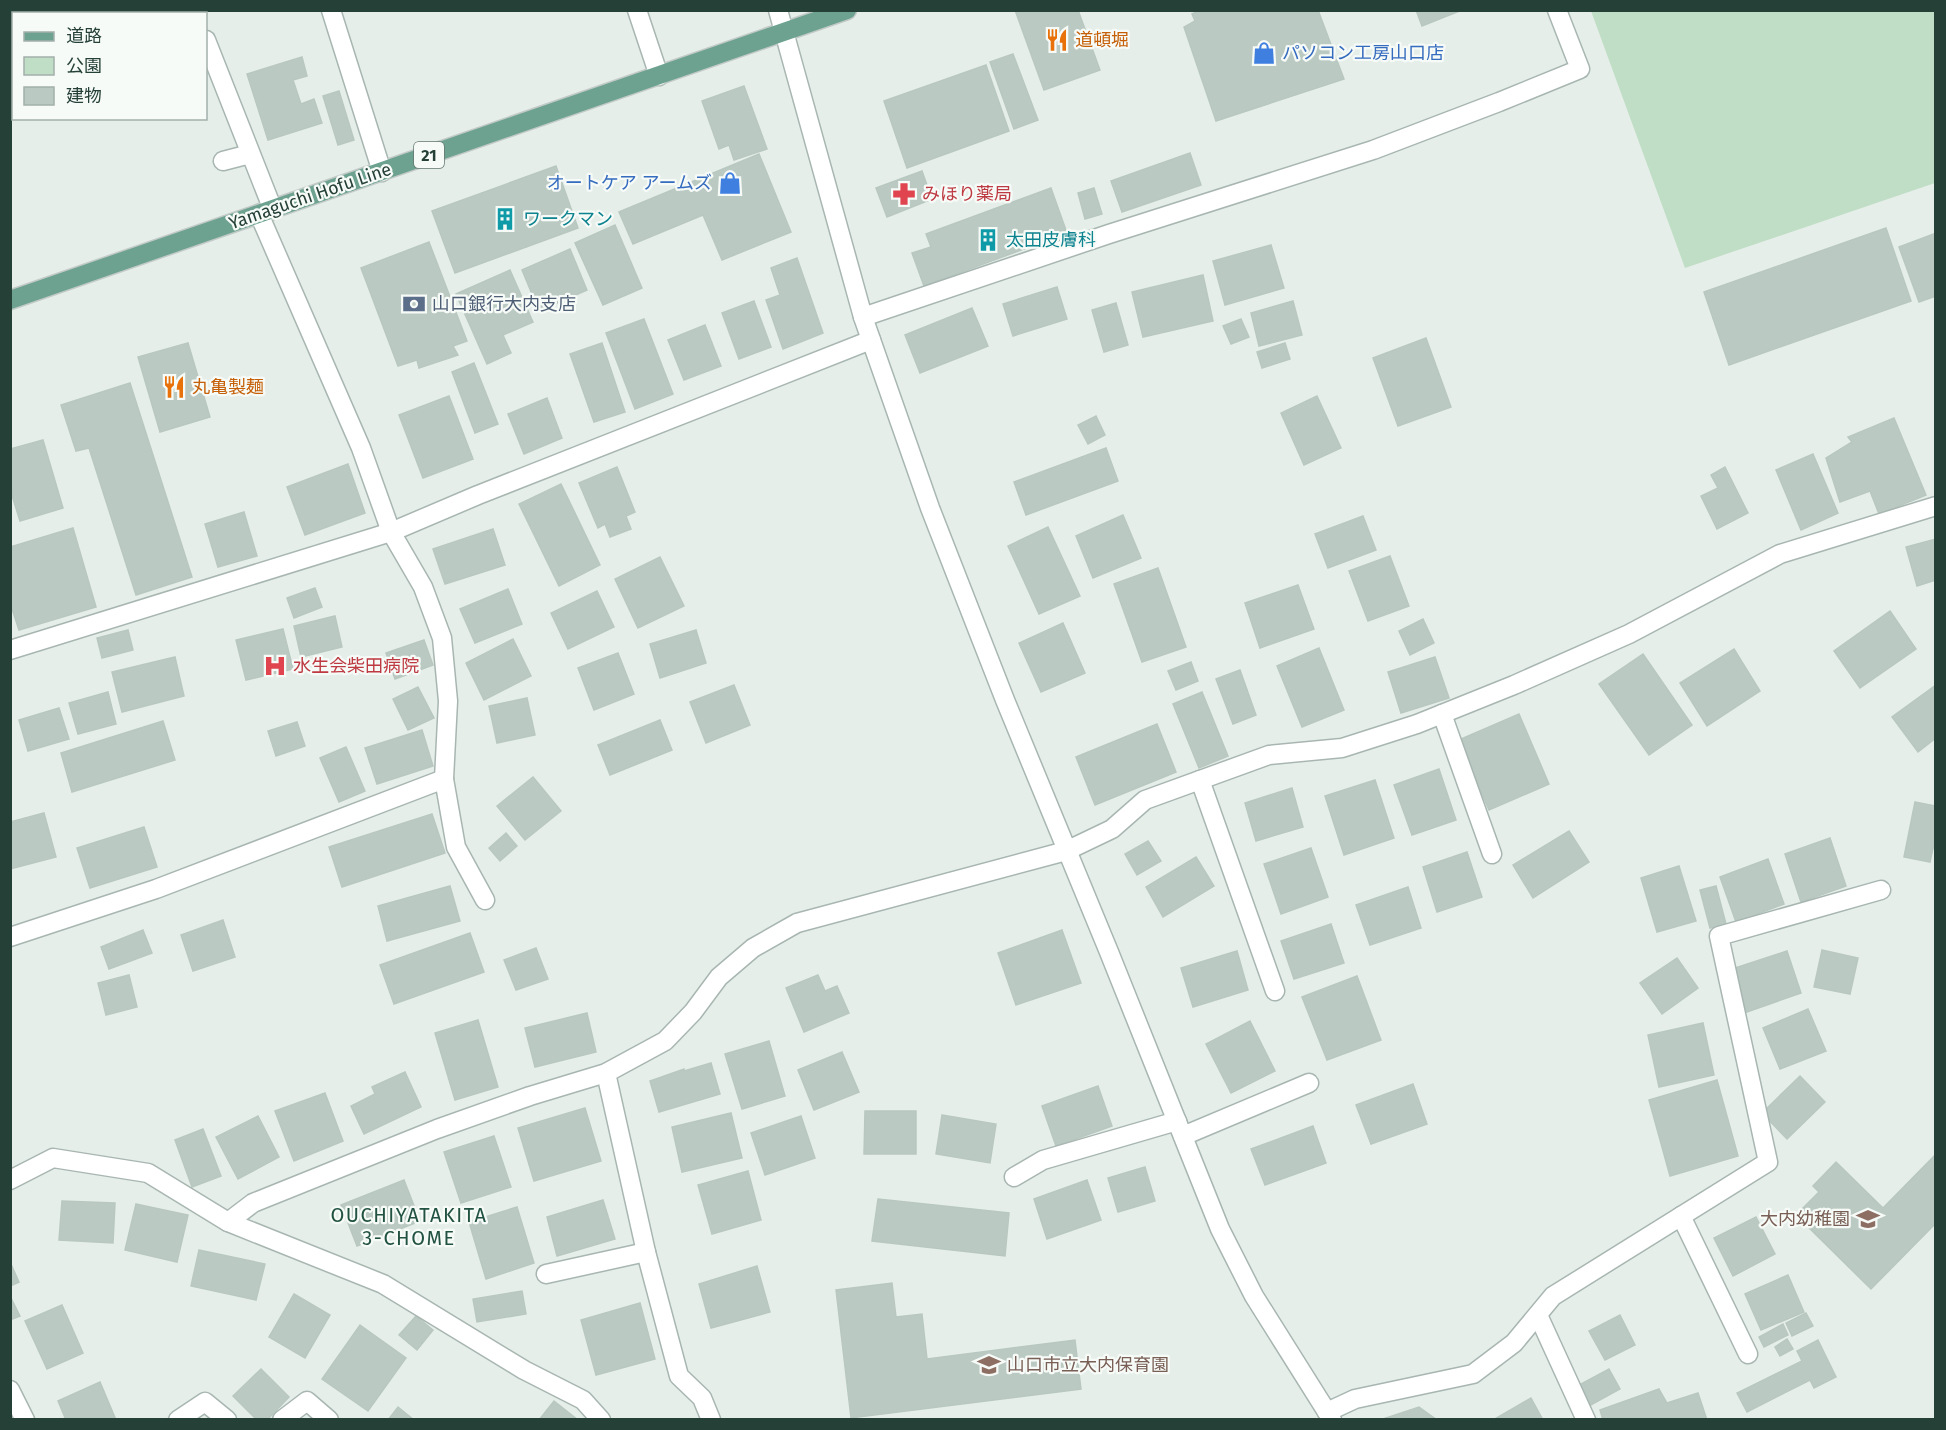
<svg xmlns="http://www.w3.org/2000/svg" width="1946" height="1430" font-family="'Fira Sans','Noto Sans JP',sans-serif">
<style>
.green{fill:#c0dec5}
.building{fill:#bbc9c3;stroke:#b8c8c0;stroke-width:1.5}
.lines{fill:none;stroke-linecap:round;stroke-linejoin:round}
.minor-casing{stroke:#a8b6b1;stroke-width:21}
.major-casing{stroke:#c2cac7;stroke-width:21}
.minor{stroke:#fff;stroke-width:18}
.major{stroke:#6ca28f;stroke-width:18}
.labels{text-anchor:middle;stroke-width:4.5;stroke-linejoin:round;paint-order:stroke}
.shield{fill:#f7fbf8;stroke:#647871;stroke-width:1.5}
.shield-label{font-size:16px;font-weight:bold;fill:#254037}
.food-label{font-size:18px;fill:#c56008;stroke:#f7fbf8;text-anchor:start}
.shop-label{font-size:18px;fill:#366cbe;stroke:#f7fbf8;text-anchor:start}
.health-label{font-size:18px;fill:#be3a42;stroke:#f7fbf8;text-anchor:start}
.street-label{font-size:18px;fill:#254037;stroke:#f7fbf8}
.culture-label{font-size:18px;fill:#0d838f;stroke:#f7fbf8;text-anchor:start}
.service-label{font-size:18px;fill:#4e5e75;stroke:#f7fbf8;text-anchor:start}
.education-label{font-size:18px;fill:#785e54;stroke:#f7fbf8;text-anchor:end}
.neighbourhood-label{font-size:20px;letter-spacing:1.5px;fill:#215242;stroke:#f7fbf8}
</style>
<rect width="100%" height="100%" fill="#e6eeea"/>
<path class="green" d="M1591,11H1935V183L1685,268Z"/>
<g class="building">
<path d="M47,10H87V14H39Z"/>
<path d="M94,10H126L127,14H95Z"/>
<path d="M1015,10H1078L1100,70L1044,90Z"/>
<path d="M1201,10H1318L1344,79L1216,121L1184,27L1195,21L1192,14Z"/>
<path d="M1416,10H1462L1422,26Z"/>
<path d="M14,26V58L10,59V27Z"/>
<path d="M1013,54L1038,120L1014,129L990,62Z"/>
<path d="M302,57L307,76L293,80L301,104L314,99L322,123L268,140L247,74Z"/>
<path d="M986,65L1009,131L907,168L884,101Z"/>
<path d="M744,86L767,149L734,160L729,145L719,149L702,101Z"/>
<path d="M339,91L354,140L338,145L323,96Z"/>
<path d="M1190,153L1201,185L1122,212L1111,181Z"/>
<path d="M759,154L791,232L722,260L703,215L633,244L619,212Z"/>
<path d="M556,166L578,228L455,273L432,211Z"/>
<path d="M922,171L932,199L887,217L876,188Z"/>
<path d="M1051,188L1067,233L924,286L912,253L931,247L926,234Z"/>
<path d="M1094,188L1102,214L1085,219L1078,193Z"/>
<path d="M615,225L642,288L603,305L575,243Z"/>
<path d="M1886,228L1911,301L1729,365L1704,292Z"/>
<path d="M1936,233V296L1919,302L1899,247Z"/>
<path d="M429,242L467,341L453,346L458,355L419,368L417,360L398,366L361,268Z"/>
<path d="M1271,245L1284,288L1225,305L1213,261Z"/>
<path d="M570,249L587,290L539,311L522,270Z"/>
<path d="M797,258L823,333L783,349L766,300L780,295L771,268Z"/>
<path d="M510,270L533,322L503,335L511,353L487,364L456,294Z"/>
<path d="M1203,275L1213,321L1143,337L1132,292Z"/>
<path d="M1057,287L1067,319L1013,336L1003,304Z"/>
<path d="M754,301L771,347L739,359L722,313Z"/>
<path d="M1293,301L1302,335L1259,346L1251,313Z"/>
<path d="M1116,303L1128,345L1104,352L1092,310Z"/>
<path d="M972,308L988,346L920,373L905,335Z"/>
<path d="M644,319L673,394L635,409L606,333Z"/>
<path d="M1241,319L1249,337L1231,344L1223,326Z"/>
<path d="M705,325L721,366L684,380L668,340Z"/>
<path d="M1426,338L1451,407L1398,426L1373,358Z"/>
<path d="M188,343L210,417L160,432L138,357Z"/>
<path d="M602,343L625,412L594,422L570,354Z"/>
<path d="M1285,343L1290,359L1262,368L1257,352Z"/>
<path d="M474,363L498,424L475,433L452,372Z"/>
<path d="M130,383L192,577L136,595L89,448L76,451L61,405Z"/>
<path d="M449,396L473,459L423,478L399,415Z"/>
<path d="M1317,396L1341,448L1304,465L1281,413Z"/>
<path d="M547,398L562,438L524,454L508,414Z"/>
<path d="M1096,416L1105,435L1088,444L1078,425Z"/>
<path d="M1894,418L1926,495L1879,514L1870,491L1840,502L1826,458L1852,442L1848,437Z"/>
<path d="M43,440L63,508L20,521L10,489V449Z"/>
<path d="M1106,448L1118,481L1026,515L1014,482Z"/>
<path d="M1813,454L1838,513L1801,530L1776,470Z"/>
<path d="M348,464L365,513L305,535L287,487Z"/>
<path d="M617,467L635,512L626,516L631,529L610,537L605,524L598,528L579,483Z"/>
<path d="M1725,467L1748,513L1717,529L1701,496L1718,488L1711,475Z"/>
<path d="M561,484L600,565L559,586L519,504Z"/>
<path d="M244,512L257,556L218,567L205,524Z"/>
<path d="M1123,515L1141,558L1093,578L1076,536Z"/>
<path d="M1363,516L1376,550L1328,568L1315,534Z"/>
<path d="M1048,527L1080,596L1039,614L1008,546Z"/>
<path d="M73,528L96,607L19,630L10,603V547Z"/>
<path d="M493,529L505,565L445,584L433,549Z"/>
<path d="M1936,539V580L1917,586L1906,547Z"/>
<path d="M1390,556L1409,606L1368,621L1349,571Z"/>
<path d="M660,557L684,606L638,628L615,579Z"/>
<path d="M1158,568L1186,647L1142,662L1114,584Z"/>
<path d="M1298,585L1314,629L1260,648L1245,603Z"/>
<path d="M315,588L322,607L294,618L287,598Z"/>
<path d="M508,589L522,624L475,643L460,609Z"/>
<path d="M597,591L614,627L568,649L551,613Z"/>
<path d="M1890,611L1916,649L1860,688L1834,651Z"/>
<path d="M335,616L342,647L301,657L294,626Z"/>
<path d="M1423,619L1434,643L1410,655L1399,631Z"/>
<path d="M1063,623L1085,673L1041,692L1019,643Z"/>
<path d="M283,629L293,669L246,680L236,640Z"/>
<path d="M128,630L133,650L102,658L97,638Z"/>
<path d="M696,630L706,663L660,678L650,644Z"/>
<path d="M513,639L531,676L484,700L466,663Z"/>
<path d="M424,640L433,665L395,679L386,653Z"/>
<path d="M1319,648L1344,710L1302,727L1277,666Z"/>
<path d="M1734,649L1760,691L1707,726L1680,683Z"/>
<path d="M618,653L634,694L594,710L578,668Z"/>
<path d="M1643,654L1692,725L1649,755L1599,684Z"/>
<path d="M175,657L184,696L122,712L112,672Z"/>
<path d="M1435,657L1449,698L1401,713L1388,672Z"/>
<path d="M1191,662L1198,681L1176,690L1168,671Z"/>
<path d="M1240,670L1256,715L1233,724L1216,679Z"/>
<path d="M734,685L750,725L706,743L690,702Z"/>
<path d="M1936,685V738L1918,752L1892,717Z"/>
<path d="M418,687L434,718L408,730L393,699Z"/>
<path d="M108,692L116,724L78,734L69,703Z"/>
<path d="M1202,692L1228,756L1199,768L1173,704Z"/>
<path d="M527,698L535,735L497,743L489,706Z"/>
<path d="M59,708L69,739L28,751L19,720Z"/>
<path d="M1519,714L1549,784L1489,810L1459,740Z"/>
<path d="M660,720L672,750L610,775L598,745Z"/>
<path d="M163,721L175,760L72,792L61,753Z"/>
<path d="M297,722L305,746L276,756L268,731Z"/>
<path d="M1157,724L1176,772L1095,805L1076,757Z"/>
<path d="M422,730L433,766L377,784L365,748Z"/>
<path d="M346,747L365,791L339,802L320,758Z"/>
<path d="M1439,769L1456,820L1412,835L1394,785Z"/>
<path d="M533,777L561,811L525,840L497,806Z"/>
<path d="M1375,780L1394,838L1344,855L1325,796Z"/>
<path d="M1292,788L1303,827L1256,841L1245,803Z"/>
<path d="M1915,802L1936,806V848H1933L1930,862L1904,857Z"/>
<path d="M44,813L56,857L10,869V822Z"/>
<path d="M432,814L445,853L342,887L329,847Z"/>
<path d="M144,827L157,867L90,888L77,848Z"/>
<path d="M1569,831L1589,862L1533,898L1513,865Z"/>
<path d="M506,833L517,846L500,861L489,848Z"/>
<path d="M1830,838L1846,886L1801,902L1785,854Z"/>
<path d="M1148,841L1161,861L1137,875L1125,854Z"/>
<path d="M1311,848L1328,897L1281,914L1264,864Z"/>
<path d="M1467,852L1482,897L1437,912L1423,867Z"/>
<path d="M1196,857L1214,886L1163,917L1146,887Z"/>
<path d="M1768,859L1784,904L1736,922L1720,877Z"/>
<path d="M1679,866L1696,921L1657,932L1641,878Z"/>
<path d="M450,886L460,921L387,941L378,906Z"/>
<path d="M1716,886L1726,924L1710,928L1700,890Z"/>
<path d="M1408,887L1421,928L1370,945L1356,905Z"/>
<path d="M223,920L235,957L193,971L181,935Z"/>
<path d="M1331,924L1344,963L1294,979L1281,941Z"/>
<path d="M143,930L152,953L109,969L101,947Z"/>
<path d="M1062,930L1081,983L1016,1005L998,953Z"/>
<path d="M470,933L484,972L394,1004L380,965Z"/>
<path d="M536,948L548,979L516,990L504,960Z"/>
<path d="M1822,950L1858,958L1850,994L1814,987Z"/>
<path d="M1237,951L1248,990L1193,1007L1181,968Z"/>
<path d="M1787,951L1801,993L1744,1013L1729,970Z"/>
<path d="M1677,958L1698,988L1662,1014L1640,983Z"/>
<path d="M129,975L137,1007L106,1015L98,983Z"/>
<path d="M818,975L825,991L837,986L849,1013L804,1032L786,988Z"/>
<path d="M1357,976L1381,1040L1327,1060L1302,997Z"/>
<path d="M1808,1009L1826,1051L1780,1069L1763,1028Z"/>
<path d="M587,1013L596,1052L535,1067L525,1028Z"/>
<path d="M478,1020L498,1087L455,1100L435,1033Z"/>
<path d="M1250,1021L1275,1071L1231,1093L1206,1044Z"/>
<path d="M1703,1023L1714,1075L1659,1087L1648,1035Z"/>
<path d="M769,1041L785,1096L742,1109L725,1054Z"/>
<path d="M842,1052L859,1092L814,1110L798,1070Z"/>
<path d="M711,1063L720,1094L659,1112L650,1081L684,1069V1071Z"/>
<path d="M405,1072L421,1107L364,1134L351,1106L375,1094L372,1087Z"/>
<path d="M1800,1076L1825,1102L1787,1139L1762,1113Z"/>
<path d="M1717,1080L1738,1156L1670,1176L1649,1100Z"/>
<path d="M1413,1084L1427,1124L1371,1144L1356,1105Z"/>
<path d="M1098,1086L1112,1126L1056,1146L1042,1106Z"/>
<path d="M325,1093L343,1141L294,1161L275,1111Z"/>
<path d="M585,1108L601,1161L534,1181L518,1128Z"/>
<path d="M865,1111H916V1154H864Z"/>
<path d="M731,1113L742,1158L682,1172L672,1127Z"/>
<path d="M942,1115L996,1124L990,1163L936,1154Z"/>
<path d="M258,1116L279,1157L238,1179L216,1137Z"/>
<path d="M801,1116L815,1158L765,1175L751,1133Z"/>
<path d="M1313,1126L1326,1163L1265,1185L1251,1149Z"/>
<path d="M203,1129L221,1176L192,1187L175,1140Z"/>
<path d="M494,1136L511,1187L461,1203L444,1152Z"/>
<path d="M1936,1154V1223L1871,1289L1796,1215L1819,1192L1813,1186L1836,1162L1883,1208Z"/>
<path d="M1145,1167L1155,1201L1118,1212L1108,1178Z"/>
<path d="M748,1171L761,1220L712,1234L698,1185Z"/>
<path d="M404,1180L420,1221L357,1246L341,1205Z"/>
<path d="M1087,1180L1101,1220L1047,1239L1034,1199Z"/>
<path d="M878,1199L1009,1213L1005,1256L872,1241Z"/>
<path d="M603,1200L615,1239L557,1256L547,1217Z"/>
<path d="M62,1201L115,1203L113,1243L59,1240Z"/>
<path d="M136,1204L188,1215L177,1262L125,1250Z"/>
<path d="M517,1207L534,1263L486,1279L469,1222Z"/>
<path d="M1756,1217L1775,1254L1733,1276L1714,1238Z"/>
<path d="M199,1250L265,1264L256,1300L191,1286Z"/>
<path d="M10,1262L19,1282L10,1286Z"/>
<path d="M757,1266L770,1312L711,1328L699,1284Z"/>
<path d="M1788,1275L1804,1312L1761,1330L1745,1294Z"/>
<path d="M892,1283L896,1317L922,1314L927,1359L1075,1340L1081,1389L851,1418L836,1290Z"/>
<path d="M522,1291L526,1314L477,1322L473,1299Z"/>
<path d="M294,1294L330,1315L305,1358L269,1337Z"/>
<path d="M10,1296L20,1316L10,1320Z"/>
<path d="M640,1303L655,1359L596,1375L581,1320Z"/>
<path d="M62,1305L83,1353L47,1369L25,1321Z"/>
<path d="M1806,1313L1813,1326L1792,1336L1786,1323Z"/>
<path d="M1620,1315L1635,1345L1605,1360L1589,1331Z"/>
<path d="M416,1316L433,1330L417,1350L399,1335Z"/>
<path d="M1783,1324L1788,1335L1764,1347L1759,1337Z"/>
<path d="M360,1325L406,1358L368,1411L322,1379Z"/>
<path d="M1787,1339L1793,1349L1780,1356L1775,1347Z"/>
<path d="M1818,1340L1836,1377L1814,1388L1810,1380L1747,1412L1737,1393L1802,1361L1797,1351Z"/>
<path d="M261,1369L289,1397L267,1420H257L233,1396Z"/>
<path d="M1609,1369L1620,1389L1589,1406L1579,1385Z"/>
<path d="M100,1382L116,1420H66L58,1401Z"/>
<path d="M1659,1389L1667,1403L1698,1393L1707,1420H1603L1600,1410Z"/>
<path d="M1531,1398L1543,1420H1493Z"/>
<path d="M554,1401L578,1420H539Z"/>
<path d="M398,1407L414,1420H388Z"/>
<path d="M1419,1407L1437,1420H1380Z"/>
</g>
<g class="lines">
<g class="minor-casing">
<g id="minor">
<path d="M194,10L195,14"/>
<path d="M331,10L382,172"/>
<path d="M637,10L659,76"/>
<path d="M778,10L863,317L930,508L1005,700L1109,952L1220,1229L1254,1296L1332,1420"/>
<path d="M206,40L273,210"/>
<path d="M223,161L250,154"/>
<path d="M259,214L361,448L391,532L423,587L442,638L448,701L444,779L456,847L485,900"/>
<path d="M863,317L1109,234L1373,150L1499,102L1580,69L1557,10"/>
<path d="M10,650L391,532L478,495L871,340"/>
<path d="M1442,714L1492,854"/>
<path d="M1200,780L1275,991"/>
<path d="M10,937L156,889L444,779"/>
<path d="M606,1073L646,1252L679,1376L702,1398L711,1420"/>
<path d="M1183,1136L1309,1083"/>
<path d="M1014,1177L1043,1160L1177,1121"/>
<path d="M10,1180L53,1158L148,1173L228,1222L383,1284L524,1370L583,1400L601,1420"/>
<path d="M1681,1216L1748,1354"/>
<path d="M228,1222L253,1203L437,1129L530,1096L606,1073L665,1041L693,1012L719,977L753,948L797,923L1066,851L1112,829L1145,800L1269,755L1342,748L1417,724L1514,685L1629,634L1780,554L1936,506"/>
<path d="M546,1274L646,1252"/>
<path d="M1538,1315L1586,1420"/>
<path d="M10,1390L25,1420"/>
<path d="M1327,1412L1355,1399L1473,1374L1514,1343L1553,1296L1768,1162L1719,936L1881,890"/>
<path d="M178,1420L205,1402L227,1420"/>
<path d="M282,1420L307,1401L329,1420"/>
</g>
</g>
<g class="major-casing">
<path id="major" d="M10,300L847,10"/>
</g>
<use href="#minor" class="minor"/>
<use href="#major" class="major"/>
</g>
<defs>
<g id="restaurant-bare" transform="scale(1.8)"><path d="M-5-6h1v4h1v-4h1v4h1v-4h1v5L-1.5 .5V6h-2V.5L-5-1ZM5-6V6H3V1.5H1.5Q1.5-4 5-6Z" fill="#e8710a" stroke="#f7fbf8" stroke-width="2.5" paint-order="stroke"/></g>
<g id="shop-bare" transform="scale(1.8)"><path d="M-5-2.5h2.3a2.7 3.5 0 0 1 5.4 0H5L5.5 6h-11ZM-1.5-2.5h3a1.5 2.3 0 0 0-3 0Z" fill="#3f7fe0" stroke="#f7fbf8" stroke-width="2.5" paint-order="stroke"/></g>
<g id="pharmacy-bare" transform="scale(1.8)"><path d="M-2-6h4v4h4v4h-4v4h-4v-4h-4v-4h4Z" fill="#e0444e" stroke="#f7fbf8" stroke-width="2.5" paint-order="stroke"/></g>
<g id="building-bare" transform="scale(1.8)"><path d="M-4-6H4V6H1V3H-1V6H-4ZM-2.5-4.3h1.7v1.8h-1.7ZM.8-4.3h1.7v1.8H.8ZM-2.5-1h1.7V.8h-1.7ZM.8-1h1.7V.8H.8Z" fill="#0f9aa8" stroke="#f7fbf8" stroke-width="2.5" paint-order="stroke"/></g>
<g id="bank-bare" transform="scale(1.8)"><path d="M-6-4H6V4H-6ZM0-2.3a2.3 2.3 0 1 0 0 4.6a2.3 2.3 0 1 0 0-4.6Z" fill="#5c6f8a" stroke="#f7fbf8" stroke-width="2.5" paint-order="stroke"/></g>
<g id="hospital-bare" transform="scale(1.8)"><path d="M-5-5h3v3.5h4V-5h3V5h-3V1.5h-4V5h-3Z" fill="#e0444e" stroke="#f7fbf8" stroke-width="2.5" paint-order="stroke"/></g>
<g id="school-bare" transform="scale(1.8)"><path d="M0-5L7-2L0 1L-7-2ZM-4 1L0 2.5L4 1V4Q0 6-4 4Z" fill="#8d6e63" stroke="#f7fbf8" stroke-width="2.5" paint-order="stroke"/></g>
</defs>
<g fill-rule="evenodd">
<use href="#restaurant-bare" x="1057" y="40"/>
<use href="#shop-bare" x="1264" y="53"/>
<use href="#shop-bare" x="730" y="183"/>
<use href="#pharmacy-bare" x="904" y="194"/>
<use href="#building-bare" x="505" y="219"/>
<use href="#building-bare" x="988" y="240"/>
<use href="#bank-bare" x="414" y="304"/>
<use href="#restaurant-bare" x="174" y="387"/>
<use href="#hospital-bare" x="275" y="666"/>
<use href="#school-bare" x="1868" y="1219"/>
<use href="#school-bare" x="989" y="1365"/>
</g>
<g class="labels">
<rect class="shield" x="414" y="142" width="30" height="26" rx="4.5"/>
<g class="shield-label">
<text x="429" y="161">21</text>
</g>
<g class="food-label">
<text x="1075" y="46">道頓堀</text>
<text x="192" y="393">丸亀製麺</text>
</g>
<g class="shop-label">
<text x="1282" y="59">パソコン工房山口店</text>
<text x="712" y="189" text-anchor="end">オートケア アームズ</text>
</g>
<g class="health-label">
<text x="922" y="200">みほり薬局</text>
<text x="293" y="672">水生会柴田病院</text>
</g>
<g class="street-label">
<text transform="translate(310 196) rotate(-19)" y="6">Yamaguchi Hofu Line</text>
</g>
<g class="culture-label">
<text x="523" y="225">ワークマン</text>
<text x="1006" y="246">太田皮膚科</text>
</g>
<g class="service-label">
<text x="432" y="310">山口銀行大内支店</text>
</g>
<g class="education-label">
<text x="1850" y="1225">大内幼稚園</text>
<text x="1007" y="1371" text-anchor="start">山口市立大内保育園</text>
</g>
<g class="neighbourhood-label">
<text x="409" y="1222">OUCHIYATAKITA<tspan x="409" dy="23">3-CHOME</tspan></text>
</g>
</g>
<rect width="1946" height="1430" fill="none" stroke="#254037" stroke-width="24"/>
<rect x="12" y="12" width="195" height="108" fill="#f7fbf8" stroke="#a3b0ab" stroke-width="1.5"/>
<rect x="24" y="32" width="30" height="9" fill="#6ca28f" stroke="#a3b0ab" stroke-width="1.5"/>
<text x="66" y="42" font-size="18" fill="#254037">道路</text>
<rect x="24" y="57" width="30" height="18" fill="#c0dec5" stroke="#a3b0ab" stroke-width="1.5"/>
<text x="66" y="72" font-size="18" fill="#254037">公園</text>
<rect x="24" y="87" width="30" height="18" fill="#bbc9c3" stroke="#a3b0ab" stroke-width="1.5"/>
<text x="66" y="102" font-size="18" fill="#254037">建物</text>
</svg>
